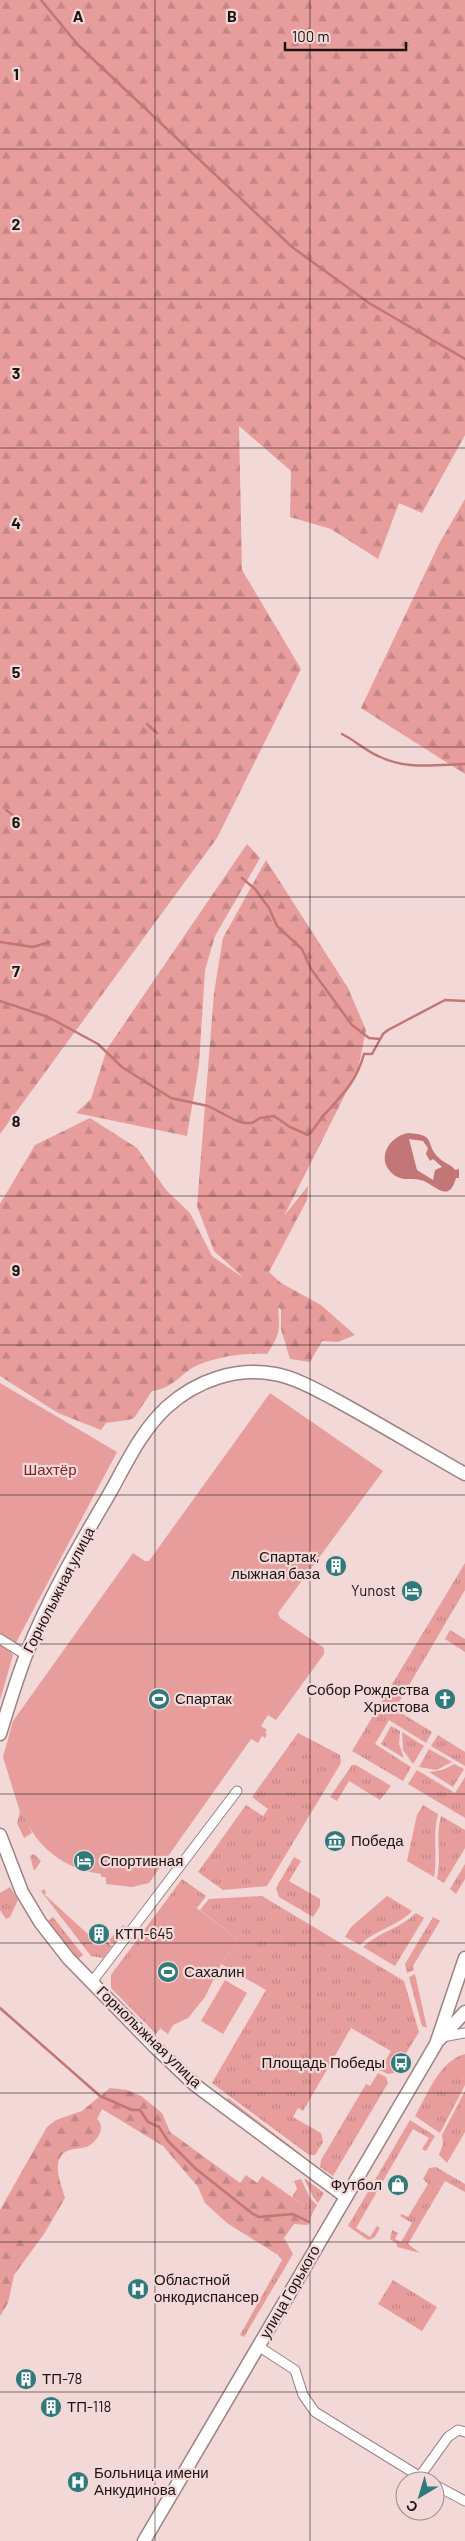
<svg xmlns="http://www.w3.org/2000/svg" width="465" height="2541" font-family="Barlow,sans-serif">
<style>
.grass{fill:url(#grass-tufts)}
.forest{fill:url(#forest-firs)}
.garden{fill:#e69d9b}
.water{fill:#c27676;fill-rule:evenodd}
.lines{fill:none;stroke-linecap:round;stroke-linejoin:round}
.stream{stroke:#c27676;stroke-width:2.5}
.street-casing{stroke:#9b8382;stroke-width:11}
.secondary-casing{stroke:#9b8382;stroke-width:15}
.street{stroke:#fff;stroke-width:9}
.secondary{stroke:#fff;stroke-width:12}
.grid{fill:none;stroke:#1c1413;stroke-width:1;stroke-opacity:0.55}
.labels{text-anchor:middle;stroke-width:4.5;stroke-linejoin:round;paint-order:stroke}
.park-label{font-size:15px;fill:#80242b;stroke:#f2d8d7}
.poi-label{font-size:15px;fill:#1c1413;stroke:#f2d8d7;text-anchor:start}
.street-label{font-size:15px;fill:#1c1413;stroke:#f2d8d7}
.grid-label{font-size:16px;text-anchor:middle;font-weight:bold;fill:#1c1413;stroke:#f2d8d7;stroke-width:4.5;stroke-linejoin:round;paint-order:stroke}
</style>
<defs>
<pattern id="grass-tufts" width="24" height="20" patternUnits="userSpaceOnUse" patternTransform="scale(1.25)"><rect width="24" height="20" fill="#e69d9b"/><path d="M3 7l-1-3M5 7V3M7 7l1-3M15 17l-1-3M17 17v-4M19 17l1-3" fill="none" stroke="#c58685"/></pattern>
<pattern id="forest-firs" width="22" height="20" patternUnits="userSpaceOnUse" patternTransform="scale(1.25)"><rect width="22" height="20" fill="#e69d9b"/><path d="M5 1l3.5 6h-7zM16 11l3.5 6h-7z" fill="#c58685"/></pattern>
</defs>
<rect width="100%" height="100%" fill="#f2d8d7"/>
<g class="grass">
<path d="M465,1563V1590L395,1709L432,1732L426,1743L389,1720L375,1744L411,1767L403,1781L352,1751Z"/>
<path d="M450,1630L465,1639V1652L445,1639Z"/>
<path d="M391,1726L400,1731L399,1744L404,1758L381,1744Z"/>
<path d="M402,1732L424,1746L413,1764L403,1750Z"/>
<path d="M298,1733L340,1755L341,1763L267,1886L223,1890L198,1872L246,1805L263,1816L268,1809L252,1797Z"/>
<path d="M438,1735L465,1752V1766L431,1746Z"/>
<path d="M429,1749L452,1762L436,1770L419,1767Z"/>
<path d="M454,1764L464,1769L453,1787L429,1772L443,1770Z"/>
<path d="M352,1765H356L391,1786L380,1800L349,1781L337,1801L330,1797Z"/>
<path d="M417,1770L455,1793L465,1777V1818L408,1784Z"/>
<path d="M423,1805L438,1814C432,1835 438,1856 434,1877L407,1861L417,1815Z"/>
<path d="M20,1812H22L32,1833L24,1838L17,1823Z"/>
<path d="M441,1816L465,1830V1848L444,1883L437,1879C442,1858 435,1837 441,1816Z"/>
<path d="M34,1854L41,1861L34,1871L30,1856Z"/>
<path d="M294,1857L301,1861L289,1881L320,1899V1906L313,1917L279,1897L276,1888Z"/>
<path d="M465,1864V1879L456,1894L450,1889Z"/>
<path d="M182,1879L206,1896L197,1908L182,1898L161,2027L156,2034L111,1988V1975Z"/>
<path d="M10,1887L18,1900L10,1917L6,1919L0,1910V1893Z"/>
<path d="M44,1889L46,1892L45,1895L90,1936L98,1927L110,1936L106,1941L112,1946L103,1958L91,1956L41,1891Z"/>
<path d="M262,1896L404,1981L419,2032L394,2073L388,2074L380,2070L391,2051L351,2028L303,2111L298,2108L293,2117L321,2133L323,2142L315,2155H309L212,2083L266,1990L221,1964L239,1940L200,1910L209,1899Z"/>
<path d="M387,1896L412,1911C398,1926 375,1930 360,1945L345,1937L351,1927Z"/>
<path d="M416,1913L424,1918L395,1966L363,1947C379,1932 401,1928 416,1913Z"/>
<path d="M53,1917L83,1955L78,1959L48,1921Z"/>
<path d="M433,1917L440,1921L413,1966L414,1970L407,1973L405,1964Z"/>
<path d="M123,1925L126,1927L114,1944L109,1940Z"/>
<path d="M415,1974L427,2028L422,2026L409,1977Z"/>
<path d="M465,2054V2085L440,2133L415,2116C428,2094 439,2061 465,2054Z"/>
<path d="M378,2073L386,2077L388,2083L333,2176L320,2167L321,2160L366,2084L370,2086Z"/>
<path d="M465,2091V2132L447,2163L439,2155L443,2144L442,2135Z"/>
<path d="M228,2098L301,2154L299,2155L227,2100Z"/>
<path d="M410,2120L435,2136L426,2151L422,2149L429,2138L413,2129L356,2228L370,2237L377,2226L380,2228L374,2238L368,2240L348,2226Z"/>
<path d="M436,2167L465,2184V2192L445,2181L408,2244L420,2253L397,2247V2244L390,2239L392,2230L398,2233L395,2239L401,2242L412,2223L400,2216L402,2214L408,2217L428,2184L423,2179L429,2168Z"/>
<path d="M304,2178L324,2193L318,2203L313,2197Z"/>
<path d="M301,2179L310,2198L317,2205L313,2212L292,2197L297,2189L294,2181Z"/>
<path d="M284,2238L293,2254L244,2337L240,2335L282,2260L278,2255Z"/>
<path d="M393,2280L437,2307L422,2331L378,2304Z"/>
</g>
<g class="forest">
<path d="M0,0H465V435L422,513L399,503L378,559L331,529L290,517L291,471L239,426L242,570L301,669L217,838L0,1134Z"/>
<path d="M465,499V774L361,708L439,544Z"/>
<path d="M247,844L260,858L215,936L205,970L199,1064L187,1136L76,1113L91,1099L107,1049Z"/>
<path d="M266,860L348,988L366,1030L358,1069L284,1216L308,1186L307,1200L269,1272L281,1283L321,1305L355,1335L338,1342L322,1341L310,1362L290,1359L281,1329V1310L278,1307C280,1329 280,1336 267,1354C244,1353 220,1356 198,1365C180,1373 175,1388 152,1391L134,1418L128,1420L106,1423L101,1430L58,1413L0,1376V1204L35,1145L90,1118L137,1148L166,1190L190,1213L212,1256L245,1279L214,1251L197,1206L214,993L223,938Z"/>
<path d="M110,2088L127,2090L141,2096L162,2113L170,2132L240,2183L246,2175L257,2183L262,2176L313,2212L308,2225L294,2224L284,2238L278,2255L227,2223L205,2203L198,2187L163,2146L102,2109L97,2119C101,2123 102,2127 100,2133C88,2157 72,2142 61,2156C53,2167 62,2186 65,2198L44,2234L14,2275L8,2303L0,2316V2210L47,2127L56,2120L82,2111Z"/>
</g>
<g class="garden">
<path d="M0,1383L117,1452L11,1652L13,1655L0,1700Z"/>
<path d="M270,1393L383,1471L278,1613L280,1618L324,1648V1654L276,1720L268,1715L261,1726L267,1730L265,1732L267,1734L265,1738L262,1736L258,1743L251,1739L149,1883L132,1887L106,1884V1877H101V1874C64,1869 36,1847 22,1812H20L3,1757L13,1721L133,1553L145,1561H149Z"/>
<path d="M178,1894L239,1940L221,1964L205,1997L188,2018L173,2025L168,2034L160,2028L158,2031L112,1988V1980Z"/>
<path d="M225,1980L247,1993L223,2034L201,2021Z"/>
</g>
<path class="water" d="M408,1133C438,1135 424,1144 439,1158C444,1163 451,1164 455,1170L459,1169V1178H456C449,1203 437,1187 424,1181C414,1177 403,1182 394,1175C375,1160 388,1137 408,1133ZM409,1139L423,1141L428,1148L426,1154L430,1161L433,1159L442,1167L435,1170L433,1180L417,1170Z"/>
<g class="lines">
<g class="stream">
<path d="M41,0L78,45L292,247L369,303L465,359"/>
<path d="M147,724L157,733"/>
<path d="M342,734C354,740 365,750 378,756C406,770 435,765 465,764"/>
<path d="M6,810L17,818"/>
<path d="M242,878L255,889L269,908L277,926L302,949L311,969L352,1025L369,1038L380,1039"/>
<path d="M0,942L33,947L49,942"/>
<path d="M0,1001L48,1017L98,1044L122,1067L171,1098L208,1106L235,1120L244,1123H252L260,1118L274,1116L290,1127L308,1135C314,1130 318,1122 323,1116C342,1095 356,1083 364,1054H372L383,1034L388,1030L445,1000L465,1001"/>
<path d="M0,2008L100,2096L132,2110H140L148,2122L159,2127L168,2141L196,2169L253,2214L259,2217L293,2214L309,2222"/>
</g>
<g class="street-casing">
<g id="street">
<path d="M0,1639L26,1655"/>
<path d="M92,1982L237,1791"/>
<path d="M442,2037L465,2033"/>
<path d="M258,2346L295,2370L303,2395L315,2412L427,2481"/>
<path d="M420,2476L448,2437L458,2430L465,2432"/>
<path d="M435,2485L465,2501"/>
</g>
</g>
<g class="secondary-casing">
<g id="secondary">
<path d="M0,1734C8,1708 16,1681 26,1655C48,1598 80,1544 111,1491C127,1462 142,1430 167,1407C197,1380 236,1367 275,1374C296,1378 315,1389 334,1399C378,1423 421,1449 465,1474"/>
<path d="M0,1835L22,1892L40,1922L68,1958L155,2047L195,2085L346,2197"/>
<path d="M439,2040L465,2012"/>
<path d="M144,2541L436,2044L465,1958"/>
</g>
</g>
<use href="#street" class="street"/>
<use href="#secondary" class="secondary"/>
</g>
<path class="grid" d="M155,0V2541M310,0V2541M0,149H465M0,299H465M0,448H465M0,598H465M0,747H465M0,897H465M0,1046H465M0,1196H465M0,1345H465M0,1495H465M0,1644H465M0,1794H465M0,1943H465M0,2093H465M0,2242H465M0,2392H465"/>
<defs>
<g id="building-disc" transform="scale(1.125)"><circle r="9.5" fill="#317a7c" stroke="#f2d8d7"/><path d="M-4-6H4V6H1V3H-1V6H-4ZM-2.5-4.3h1.7v1.8h-1.7ZM.8-4.3h1.7v1.8H.8ZM-2.5-1h1.7V.8h-1.7ZM.8-1h1.7V.8H.8Z" fill="#fff"/></g>
<g id="hotel-disc" transform="scale(1.125)"><circle r="9.5" fill="#317a7c" stroke="#f2d8d7"/><path d="M-6-4.5h1.5V1H6V5H4.5V3h-9V5H-6ZM-4 0a1.8 1.8 0 1 1 3.6 0ZM.5 0V-2.5h3Q6-2.5 6 0Z" fill="#fff"/></g>
<g id="stadium-disc" transform="scale(1.125)"><circle r="9.5" fill="#317a7c" stroke="#f2d8d7"/><path d="M0-5a6.5 5 0 1 0 0 10a6.5 5 0 1 0 0-10ZM-3.5-1.8h7v3.6h-7Z" fill="#fff"/></g>
<g id="church-disc" transform="scale(1.125)"><circle r="9.5" fill="#317a7c" stroke="#f2d8d7"/><path d="M-1.2-6h2.4v3.5h3.3v2.4h-3.3V6h-2.4V-.1h-3.3v-2.4h3.3Z" fill="#fff"/></g>
<g id="museum-disc" transform="scale(1.125)"><circle r="9.5" fill="#317a7c" stroke="#f2d8d7"/><path d="M0-6L6-3V-2H-6V-3ZM-5-1h2V3h-2ZM-1-1h2V3h-2ZM3-1h2V3H3ZM-6 4H6V6H-6Z" fill="#fff"/></g>
<g id="bus-disc" transform="scale(1.125)"><circle r="9.5" fill="#317a7c" stroke="#f2d8d7"/><path d="M-5-6H5V4H4V6H2V4H-2V6H-4V4H-5ZM-3.5-4V0h7V-4ZM-3.5 1.2v1.5H-2V1.2ZM2 1.2v1.5H3.5V1.2Z" fill="#fff"/></g>
<g id="shop-disc" transform="scale(1.125)"><circle r="9.5" fill="#317a7c" stroke="#f2d8d7"/><path d="M-5-2.5h2.3a2.7 3.5 0 0 1 5.4 0H5L5.5 6h-11ZM-1.5-2.5h3a1.5 2.3 0 0 0-3 0Z" fill="#fff"/></g>
<g id="hospital-disc" transform="scale(1.125)"><circle r="9.5" fill="#317a7c" stroke="#f2d8d7"/><path d="M-5-5h3v3.5h4V-5h3V5h-3V1.5h-4V5h-3Z" fill="#fff"/></g>
</defs>
<g fill-rule="evenodd">
<use href="#building-disc" x="336" y="1566"/>
<use href="#hotel-disc" x="412" y="1591"/>
<use href="#stadium-disc" x="159" y="1699"/>
<use href="#church-disc" x="445" y="1699"/>
<use href="#museum-disc" x="335" y="1841"/>
<use href="#hotel-disc" x="84" y="1861"/>
<use href="#building-disc" x="99" y="1934"/>
<use href="#stadium-disc" x="168" y="1972"/>
<use href="#bus-disc" x="401" y="2063"/>
<use href="#shop-disc" x="398" y="2185"/>
<use href="#hospital-disc" x="138" y="2289"/>
<use href="#building-disc" x="26" y="2379"/>
<use href="#building-disc" x="51" y="2407"/>
<use href="#hospital-disc" x="78" y="2482"/>
</g>
<g class="labels">
<g class="park-label">
<text x="50" y="1475">Шахтёр</text>
</g>
<g class="poi-label">
<text x="320" y="1562" text-anchor="end">Спартак,<tspan x="320" dy="17">лыжная база</tspan></text>
<text x="396" y="1596" text-anchor="end">Yunost</text>
<text x="429" y="1695" text-anchor="end">Собор Рождества<tspan x="429" dy="17">Христова</tspan></text>
<text x="175" y="1704">Спартак</text>
<text x="351" y="1846">Победа</text>
<text x="100" y="1866">Спортивная</text>
<text x="115" y="1939">КТП-645</text>
<text x="184" y="1977">Сахалин</text>
<text x="385" y="2068" text-anchor="end">Площадь Победы</text>
<text x="382" y="2190" text-anchor="end">Футбол</text>
<text x="154" y="2285">Областной<tspan x="154" dy="17">онкодиспансер</tspan></text>
<text x="42" y="2384">ТП-78</text>
<text x="67" y="2412">ТП-118</text>
<text x="94" y="2478">Больница имени<tspan x="94" dy="17">Анкудинова</tspan></text>
</g>
<g class="street-label">
<text transform="translate(59 1590) rotate(-63)" y="5">Горнолыжная улица</text>
<text transform="translate(149 2037) rotate(44)" y="5">Горнолыжная улица</text>
<text transform="translate(290 2292) rotate(-60)" y="5">улица Горького</text>
</g>
</g>
<g class="grid-label">
<text x="78" y="22">A</text>
<text x="232" y="22">B</text>
<text x="16" y="80">1</text>
<text x="16" y="230">2</text>
<text x="16" y="379">3</text>
<text x="16" y="529">4</text>
<text x="16" y="678">5</text>
<text x="16" y="828">6</text>
<text x="16" y="977">7</text>
<text x="16" y="1127">8</text>
<text x="16" y="1276">9</text>
</g>
<g transform="translate(420 2496) rotate(218)"><circle r="24" fill="#f2d8d7" stroke="#9c8a89"/>
<path d="M0-4L9 19L0 12L-9 19Z" fill="#317a7c"/>
<text y="-8" font-size="14" font-weight="bold" text-anchor="middle" fill="#1c1413">С</text>
</g>
<path d="M285 42v8h121v-8" fill="none" stroke="#1c1413" stroke-width="2.5"/>
<text x="292" y="42" font-size="15" fill="#1c1413" stroke="#f2d8d7" stroke-width="4" paint-order="stroke">100 m</text>
</svg>
